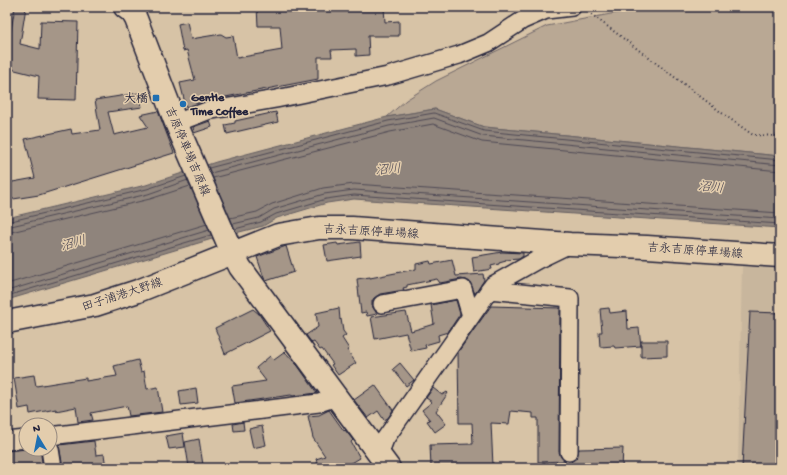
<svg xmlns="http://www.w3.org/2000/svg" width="787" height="475" font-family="'Gochi Hand','Klee One',sans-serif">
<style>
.built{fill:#c8b69d}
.green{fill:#b9a894;stroke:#6e6568}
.water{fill:#8f847b;stroke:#635d61}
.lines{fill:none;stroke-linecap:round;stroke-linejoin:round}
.shore{stroke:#4e4955;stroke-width:1}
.building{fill:#a59688;stroke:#22223b}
.minor-casing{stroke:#22223b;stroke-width:20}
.major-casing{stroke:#22223b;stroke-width:25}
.path{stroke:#22223b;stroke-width:2;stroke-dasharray:1 3;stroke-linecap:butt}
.minor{stroke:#e3cdad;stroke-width:17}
.major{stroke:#e3cdad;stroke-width:22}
.poi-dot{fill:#1f6fb2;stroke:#e3cdad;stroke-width:1.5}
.labels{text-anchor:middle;stroke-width:3;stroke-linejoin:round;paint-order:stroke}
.poi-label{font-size:12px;font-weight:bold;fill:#22223b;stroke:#e3cdad;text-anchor:start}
.street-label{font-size:12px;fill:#22223b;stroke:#e3cdad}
.water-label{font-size:13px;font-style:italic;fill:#433f4e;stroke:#e3cdad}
</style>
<rect width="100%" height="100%" fill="#d7c3a6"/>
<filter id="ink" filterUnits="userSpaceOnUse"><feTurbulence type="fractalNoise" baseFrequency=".025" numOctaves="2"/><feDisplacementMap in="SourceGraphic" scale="8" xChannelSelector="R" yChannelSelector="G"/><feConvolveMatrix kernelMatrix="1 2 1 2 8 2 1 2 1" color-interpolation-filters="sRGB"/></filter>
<g filter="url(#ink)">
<path class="built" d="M742,265L780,267V468H738Z"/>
<path class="green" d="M648,7H780V156L484,127L435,109L387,117L406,100L436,81L547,26Z"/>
<path class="water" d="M435,109L484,127L780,156V228L354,199L327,203L277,218L263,226L212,239L7,300V218L146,185L216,162L387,117Z"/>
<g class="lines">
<g class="shore">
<path d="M209,168L388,121L434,113L484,131L780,160"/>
<path d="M211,173L389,126L434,118L483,136L780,165"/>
<path d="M213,178L390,132L433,124L482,142L780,171"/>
<path d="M230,218L257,212L272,204L323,188L354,184L780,213"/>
<path d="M7,222L147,189L186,176"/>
<path d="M233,224L259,218L274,209L324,194L354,190L780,219"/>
<path d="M7,227L148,194L188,180"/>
<path d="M235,229L261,222L276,214L326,199L354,195L780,224"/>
<path d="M7,233L150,199L190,186"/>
<path d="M7,284L207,224"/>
<path d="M7,291L209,230"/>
<path d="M7,296L211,235"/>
</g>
</g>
<g class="building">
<path d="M15,7H26L20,44L40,49L41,21L78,22L76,100L38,99L39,76L7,68V41H9Z"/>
<path d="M257,7H384L385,22L399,21V36H368L369,55L356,56V49L331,50L332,57H318V79L205,101L186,107L180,83L195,80L187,50L183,51L178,24L187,22L191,39L221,34L226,37L233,36L237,58L282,50L280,26H258Z"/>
<path d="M139,93L142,107L108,112L114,135L148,127L140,115L158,111L174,153L39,195L7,200V183L35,178L25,139L71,129L72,134L100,130L95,100Z"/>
<path d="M276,112L278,122L227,134L225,125L235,123V121Z"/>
<path d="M210,121L212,127L194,133L193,127Z"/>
<path d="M360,242L361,256L327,261L324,245L337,243L338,245Z"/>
<path d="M286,246L294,272L266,281L264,278L257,257Z"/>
<path d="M502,252L523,253V256L519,259L506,260V261L499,263V264L491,266L492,269L474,272L472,257Z"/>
<path d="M452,260L456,276L483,274L484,280L475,294L470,282L466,280L461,279L440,283L437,279L407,285V287L403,288L404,290L380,294L374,298L372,301V306L377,314L367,316L366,312L361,313L357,279L370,277V278L416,269V264L430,261L431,264Z"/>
<path d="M456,300L460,314L448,332L438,335L439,341L425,345L426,348L411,351L406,333L375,339L371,317L406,312L411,331L434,324L431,305Z"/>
<path d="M491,306L560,308L559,452L561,457L566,461L538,462V418H533V413L511,411L509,424L491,423L493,466L431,467L430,445L473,444L472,423H459L458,352Z"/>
<path d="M339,308L340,320L341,319L343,331L346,335L342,338L349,349L347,350L356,363L338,375L331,365L333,364L322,349L320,350L314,342L312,343L306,335L318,327L316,313Z"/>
<path d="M609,308L610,313L627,311L628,329L639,328L641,346L615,348L614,346L600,347L599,332H602L600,309Z"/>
<path d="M253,309L259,314L270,331L225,354L215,328Z"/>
<path d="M750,312L780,313V468H742Z"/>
<path d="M641,341H667V356L641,357Z"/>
<path d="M285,352L298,366L317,393L293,396L291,395L235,403L232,386L266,381L256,368L270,356L274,360Z"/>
<path d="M138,360L141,372L144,371L147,389L158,387L162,412L129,416L127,406L91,413L93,420L78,422L76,407L56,411V409L30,414L29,407L19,409L14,378L34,375L36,386L86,378V381L117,376L114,366Z"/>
<path d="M400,363L414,380L406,386L393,369Z"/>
<path d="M375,385L393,410L388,418L384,420L378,411L368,418L354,400Z"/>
<path d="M196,388L198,403L181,405L179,391Z"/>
<path d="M433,388L442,395L447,392L448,393L436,411L446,424L435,432L427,421L430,420L422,410L432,402L426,398Z"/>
<path d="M329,410L344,431L345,430L353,440L351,442L360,458L350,464L351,468H319L316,459L325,456L313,438L308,416L319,415Z"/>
<path d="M243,422L244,430L234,431L233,424Z"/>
<path d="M262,426L266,445L253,448L249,429Z"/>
<path d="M183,433L185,447L169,449L166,436Z"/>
<path d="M199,439L203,465L189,467L185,442Z"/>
<path d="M94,441L96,455L104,454L106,468H63L59,445Z"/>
<path d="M623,448L622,468H571V462L577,457L579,449Z"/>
<path d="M27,449H40L43,468H7V451Z"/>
</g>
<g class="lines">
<g class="minor-casing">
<g id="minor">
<path d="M176,123L207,111L276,99L388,76L459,55L488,43L523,20L546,10L572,7"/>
<path d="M489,290L570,298L569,452"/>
<path d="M382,304L463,289L471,316"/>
<path d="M50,436L319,403L328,400L334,393"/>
<path d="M7,441L26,439"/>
<path d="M50,449L53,468"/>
<path d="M380,455L382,447L385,439L493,285L537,260L570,244"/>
</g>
</g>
<g class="major-casing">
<g id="major">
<path d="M125,7L132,12L136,19L176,123L227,241L240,267L389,468"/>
<path d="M7,322L95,305L138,291L278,235L319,228H352L570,244L647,247L780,256"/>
</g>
</g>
<path class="path" d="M586,8L591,14L726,116L753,135L780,136"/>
<use href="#minor" class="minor"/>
<use href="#major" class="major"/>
</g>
</g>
<g class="poi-dot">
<rect x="152" y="94" width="8" height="8" rx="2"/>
<circle cx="183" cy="104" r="4"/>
</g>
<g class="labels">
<g class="poi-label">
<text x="191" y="101">Gentle<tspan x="191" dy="14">Time Coffee</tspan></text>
<text x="148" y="102" text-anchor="end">大橋</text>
</g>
<g class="street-label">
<text transform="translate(188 151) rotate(67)" y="4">吉原停車場吉原線</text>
<text transform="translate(371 231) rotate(3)" y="4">吉永吉原停車場線</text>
<text transform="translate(695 250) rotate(4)" y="4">吉永吉原停車場線</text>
<text transform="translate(122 294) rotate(-18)" y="4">田子浦港大野線</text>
</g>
<g class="water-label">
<text transform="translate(388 168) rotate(-4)" y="5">沼川</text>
<text transform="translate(711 186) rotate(5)" y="5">沼川</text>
<text transform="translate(73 242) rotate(-15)" y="5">沼川</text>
</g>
</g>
<rect width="787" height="475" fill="none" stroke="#e3cdad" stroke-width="24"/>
<rect x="12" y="12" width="763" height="451" fill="none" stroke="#22223b" stroke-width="1.5" filter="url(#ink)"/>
<g transform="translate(38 437) rotate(350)"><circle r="19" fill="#e3cdad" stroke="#96897f"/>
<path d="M0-3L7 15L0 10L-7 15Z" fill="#1f6fb2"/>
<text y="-6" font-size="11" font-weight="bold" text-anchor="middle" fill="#22223b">N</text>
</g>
</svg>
